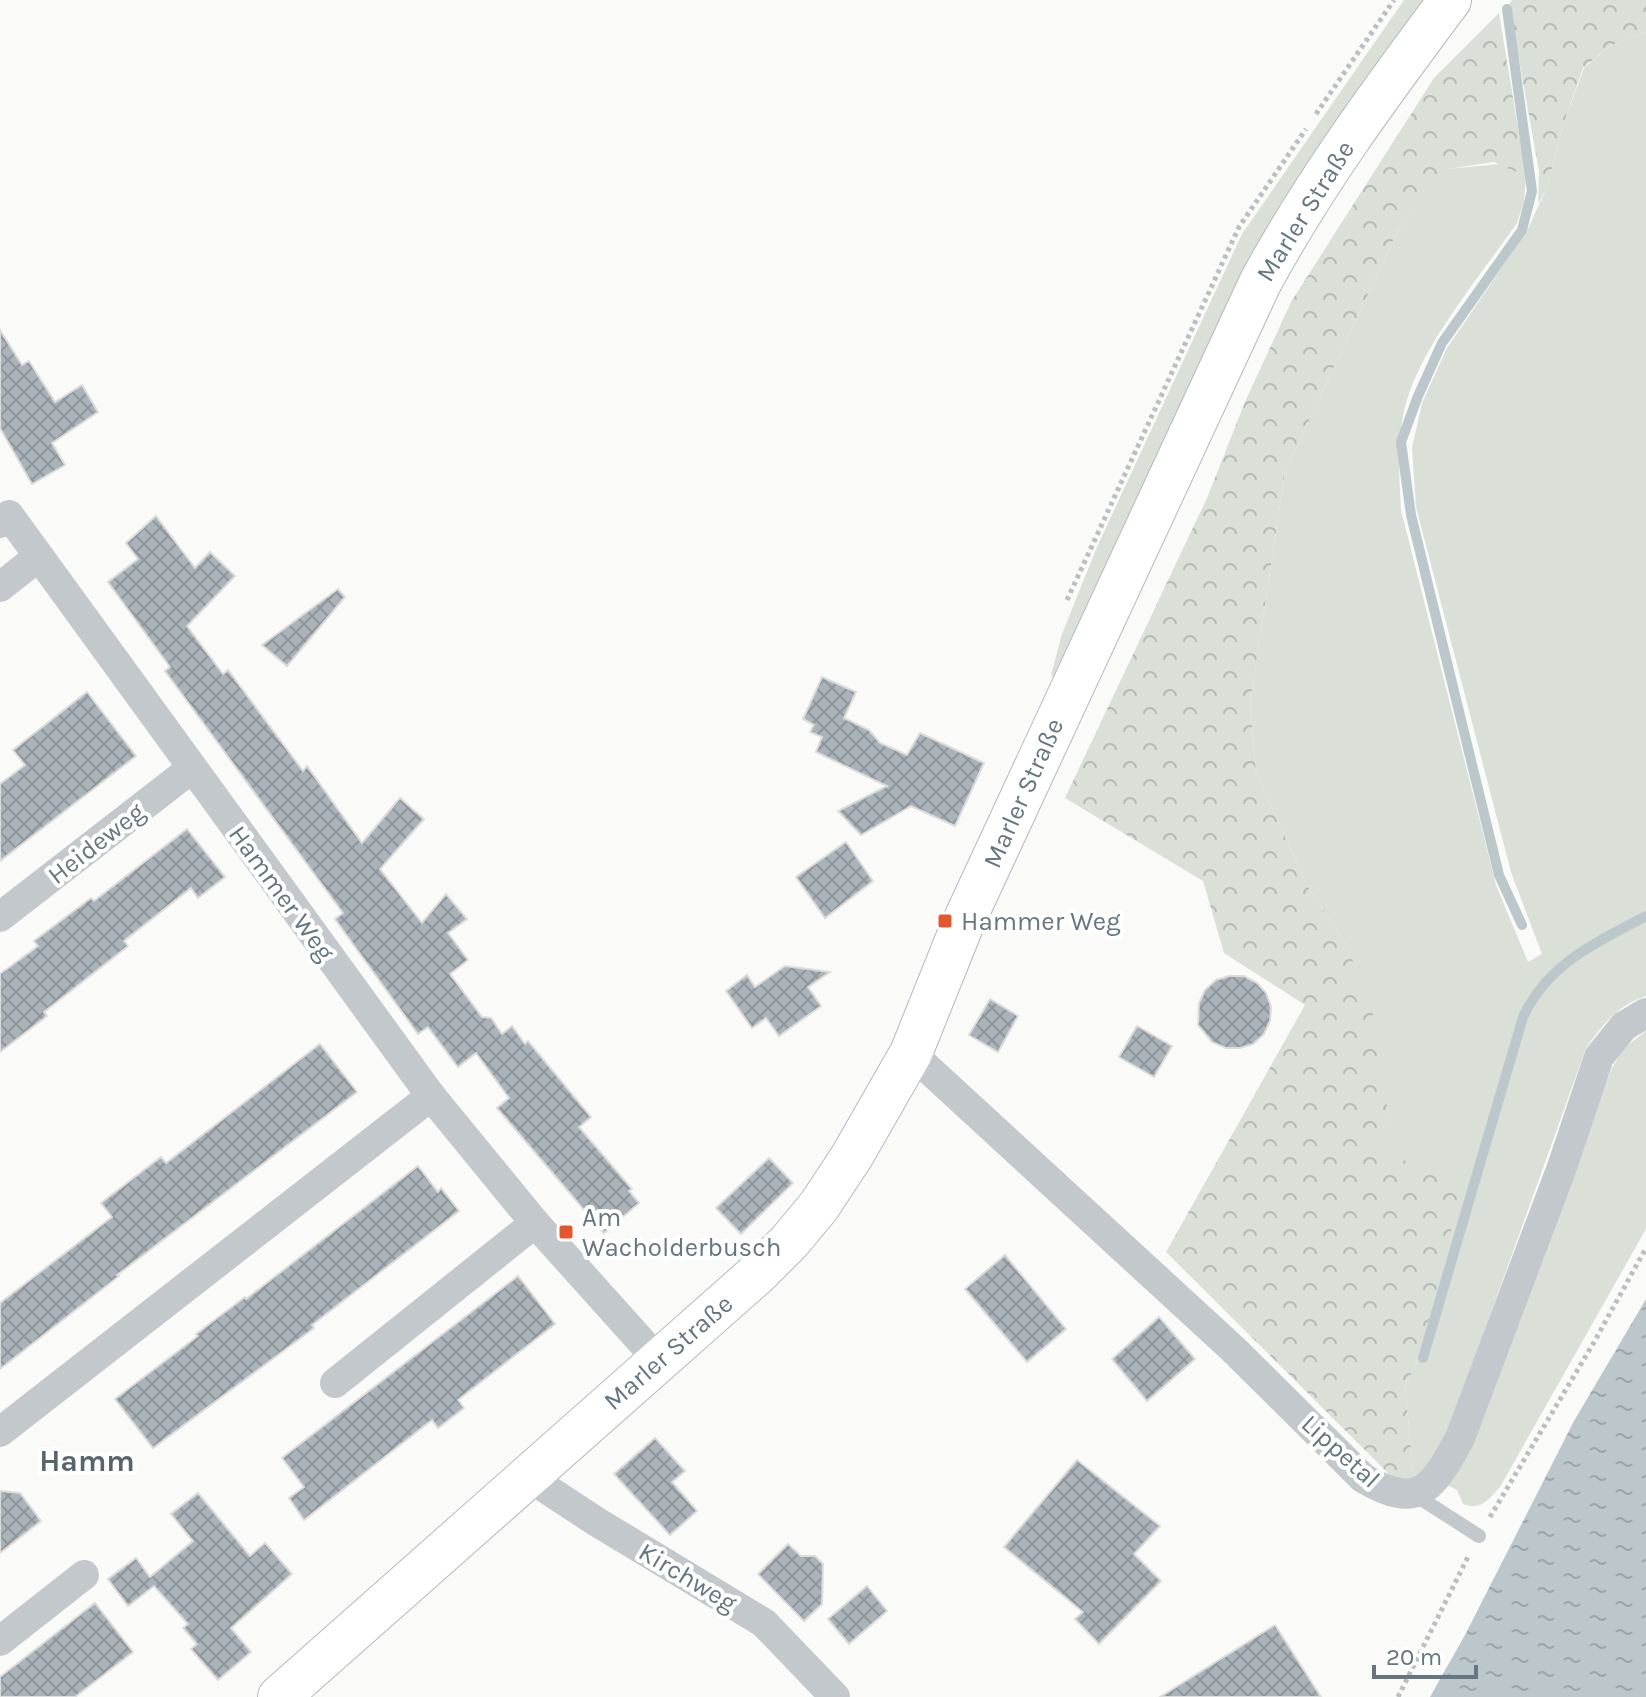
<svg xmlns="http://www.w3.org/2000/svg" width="1646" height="1697" font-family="Karla,sans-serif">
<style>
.grass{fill:#dadfd7}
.forest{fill:url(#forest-crowns)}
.water{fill:url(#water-ripples)}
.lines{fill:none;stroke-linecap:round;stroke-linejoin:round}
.stream{stroke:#bbc7cb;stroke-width:10}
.building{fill:url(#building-cross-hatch);stroke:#dcdcda;stroke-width:2}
.secondary-casing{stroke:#b3babf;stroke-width:44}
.path{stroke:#bbbfc2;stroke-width:5;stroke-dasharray:4 4;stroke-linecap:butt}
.lane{stroke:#c3c8cc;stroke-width:14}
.street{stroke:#c3c8cc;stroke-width:30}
.secondary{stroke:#fff;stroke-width:42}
.poi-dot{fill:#e4572e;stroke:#fff;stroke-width:3}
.labels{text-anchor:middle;stroke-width:8;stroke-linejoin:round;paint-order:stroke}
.street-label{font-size:26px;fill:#657683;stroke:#fff}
.poi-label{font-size:26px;fill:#657683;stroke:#fff;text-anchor:start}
.quarter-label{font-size:30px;font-weight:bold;fill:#57646e;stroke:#fff}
</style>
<defs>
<pattern id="forest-crowns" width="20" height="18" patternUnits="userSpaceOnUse" patternTransform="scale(2)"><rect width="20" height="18" fill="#dadfd7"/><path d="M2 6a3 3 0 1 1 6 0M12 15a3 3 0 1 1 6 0" fill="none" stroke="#b4b9b4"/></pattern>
<pattern id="water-ripples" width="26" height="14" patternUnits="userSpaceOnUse" patternTransform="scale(2)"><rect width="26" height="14" fill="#bbc7cb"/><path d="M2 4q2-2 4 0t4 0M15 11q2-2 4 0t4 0" fill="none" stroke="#9ca6aa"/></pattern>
<pattern id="building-cross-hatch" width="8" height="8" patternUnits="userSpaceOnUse" patternTransform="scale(2)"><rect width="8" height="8" fill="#aab3b9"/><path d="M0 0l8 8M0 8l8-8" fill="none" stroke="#8e969c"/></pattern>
</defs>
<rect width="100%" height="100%" fill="#fafaf8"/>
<g class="grass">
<path d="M1404,0H1427L1054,678L1051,675L1062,634L1097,547L1242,234Z"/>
<path d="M1646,32V996C1618,1005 1602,1025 1586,1048L1449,1430L1436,1461L1414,1482L1405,1385L1420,1356L1462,1182L1380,1153L1388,1113L1347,946L1308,887L1256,772L1250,704L1285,472L1398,230L1446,169L1499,164L1526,176L1524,202L1517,223C1483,272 1423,344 1407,400C1396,436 1399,472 1401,510L1496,885L1528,962L1542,954L1511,872L1416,507L1412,448L1422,403L1447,348L1527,231L1547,187L1564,122L1584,68L1610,46Z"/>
<path d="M1646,1031V1229L1500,1487C1489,1499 1481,1511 1463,1504L1457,1490L1445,1484L1612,1068L1624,1048Z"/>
</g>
<g class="forest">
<path d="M1512,0H1646V32L1610,46L1583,68L1564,122L1547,187L1538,204L1539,171L1509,4Z"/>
<path d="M1499,13L1526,176L1494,162L1447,169L1398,230L1285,472L1250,704L1256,772L1308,887L1347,946L1373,1015L1388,1113L1381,1152L1463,1182L1420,1356L1405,1385L1414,1482L1396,1481L1166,1252L1305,1005L1224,953L1203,881L1065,798L1207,498L1245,402L1291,302L1434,78Z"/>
</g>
<path class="water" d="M1646,1299V1697H1430L1465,1635L1574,1421Z"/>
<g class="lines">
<g class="stream">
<path d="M1507,9L1532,191L1522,230L1442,343L1418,396L1401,442L1411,515L1499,875L1522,925"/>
<path d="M1423,1358L1523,1017C1548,963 1596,943 1646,916"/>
</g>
</g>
<g class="building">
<path d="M0,330L22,365L29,361L55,402L82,385L98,412L52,443L65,465L32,484L0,428Z"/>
<path d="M156,516L195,568L210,552L235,576L187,626L223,674L228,670L303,771L307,766L362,843L400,798L424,819L380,869L422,923L446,894L467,919L448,933L468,960L450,974L482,1017L491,1018L502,1034L512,1026L525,1044L528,1041L591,1117L579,1127L632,1189L629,1191L639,1203L604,1233L497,1108L509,1098L476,1053L458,1067L428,1027L418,1034L335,919L343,913L165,671L170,667L108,582L138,559L126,543Z"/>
<path d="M338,589L345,597L287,666L262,645Z"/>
<path d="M822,677L856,692L844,718L869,730L880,743L907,755L920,733L984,763L955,826L911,806L861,835L838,811L887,786L816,752L822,737L810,732L814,725L803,719Z"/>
<path d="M87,692L136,756L0,861V784L25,765L13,750Z"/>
<path d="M187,829L225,877L198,898L191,888L124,941L128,946L44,1012L47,1016L0,1052V974L38,946L34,941L91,898L94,901Z"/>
<path d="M846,842L873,881L825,918L796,877Z"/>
<path d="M785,966L830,972L808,987L821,1006L779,1036L766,1018L752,1028L726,991L747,975L755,987Z"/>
<path d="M1229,976H1244L1257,983L1266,993L1271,1007L1270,1021L1264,1034L1253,1044L1240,1048H1226L1212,1042L1198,1025L1199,1003L1205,990L1216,980Z"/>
<path d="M990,999L1018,1016L998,1052L969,1035Z"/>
<path d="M1137,1026L1172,1046L1154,1077L1119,1057Z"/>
<path d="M320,1044L357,1092L117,1275L119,1276L0,1369V1303L112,1217L101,1203L161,1157L166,1163Z"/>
<path d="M769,1158L793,1183L741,1234L716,1208Z"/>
<path d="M418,1166L438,1192L441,1188L459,1211L312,1325L314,1328L153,1448L115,1399L198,1336L196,1334L245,1297L246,1299Z"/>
<path d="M1005,1255L1066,1329L1027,1362L965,1289Z"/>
<path d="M518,1276L555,1324L458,1400L464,1408L438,1428L432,1420L304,1520L289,1498L304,1487L282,1458Z"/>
<path d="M1159,1317L1195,1359L1147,1401L1112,1359Z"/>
<path d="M655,1438L685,1471L672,1482L697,1511L670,1535L614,1474Z"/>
<path d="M1077,1460L1160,1526L1134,1554L1161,1581L1099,1644L1075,1619L1083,1612L1004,1547Z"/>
<path d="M0,1491L20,1493L41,1521L0,1553Z"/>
<path d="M198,1493L250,1556L265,1543L292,1574L231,1628L251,1652L218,1680L191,1649L197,1644L183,1628L188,1624L154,1586L128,1606L108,1579L136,1558L150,1577L193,1541L171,1514Z"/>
<path d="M788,1544L801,1556H815L823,1564L822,1604L804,1621L758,1574Z"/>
<path d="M867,1586L887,1611L849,1644L828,1619Z"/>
<path d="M95,1603L133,1652L75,1697H0V1677Z"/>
<path d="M1275,1625L1321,1697H1160Z"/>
</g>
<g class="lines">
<g class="secondary-casing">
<path id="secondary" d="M279,1697L758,1273L790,1241L819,1206L852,1156L911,1053L964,921L1260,283C1314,183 1382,91 1450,0"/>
</g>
<g class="path">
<path d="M1316,114L1394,0"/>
<path d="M1067,600L1239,227L1306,129"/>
<path d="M1490,1517L1593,1344L1646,1248"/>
<path d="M1398,1697L1468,1557"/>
</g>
<path class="lane" d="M1412,1493L1479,1536"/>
<g class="street">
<path d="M0,523L9,515L431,1096L535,1223L659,1361"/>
<path d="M0,587L38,557"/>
<path d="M0,917L191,769"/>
<path d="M911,1053L1233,1349L1363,1478C1420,1512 1433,1487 1460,1438L1562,1167L1599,1057L1624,1026L1646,1013"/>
<path d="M335,1383L535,1223"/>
<path d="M0,1432L431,1096"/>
<path d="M527,1476L597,1522L764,1623L835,1697"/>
<path d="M0,1641L84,1575"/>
</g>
<use href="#secondary" class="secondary"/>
</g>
<g class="poi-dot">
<rect x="937" y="913" width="16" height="16" rx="4"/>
<rect x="558" y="1224" width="16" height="16" rx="4"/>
</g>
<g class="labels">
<g class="street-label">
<text transform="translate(1305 211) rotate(-58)" y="9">Marler Straße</text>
<text transform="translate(1023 793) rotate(-66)" y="9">Marler Straße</text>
<text transform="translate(96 843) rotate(-38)" y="9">Heideweg</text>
<text transform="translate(282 893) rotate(54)" y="9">Hammer Weg</text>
<text transform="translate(668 1352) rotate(-41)" y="9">Marler Straße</text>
<text transform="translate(1341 1451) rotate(42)" y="9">Lippetal</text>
<text transform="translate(688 1577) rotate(31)" y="9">Kirchweg</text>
</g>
<g class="poi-label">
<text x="961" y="930">Hammer Weg</text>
<text x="582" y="1226">Am<tspan x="582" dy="30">Wacholderbusch</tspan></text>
</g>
<g class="quarter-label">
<text x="87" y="1471">Hamm</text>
</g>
</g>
<path d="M1374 1665v12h102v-12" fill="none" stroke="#657683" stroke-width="4"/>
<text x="1386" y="1665" font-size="24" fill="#657683" stroke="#ffffff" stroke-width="6" paint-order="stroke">20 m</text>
</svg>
